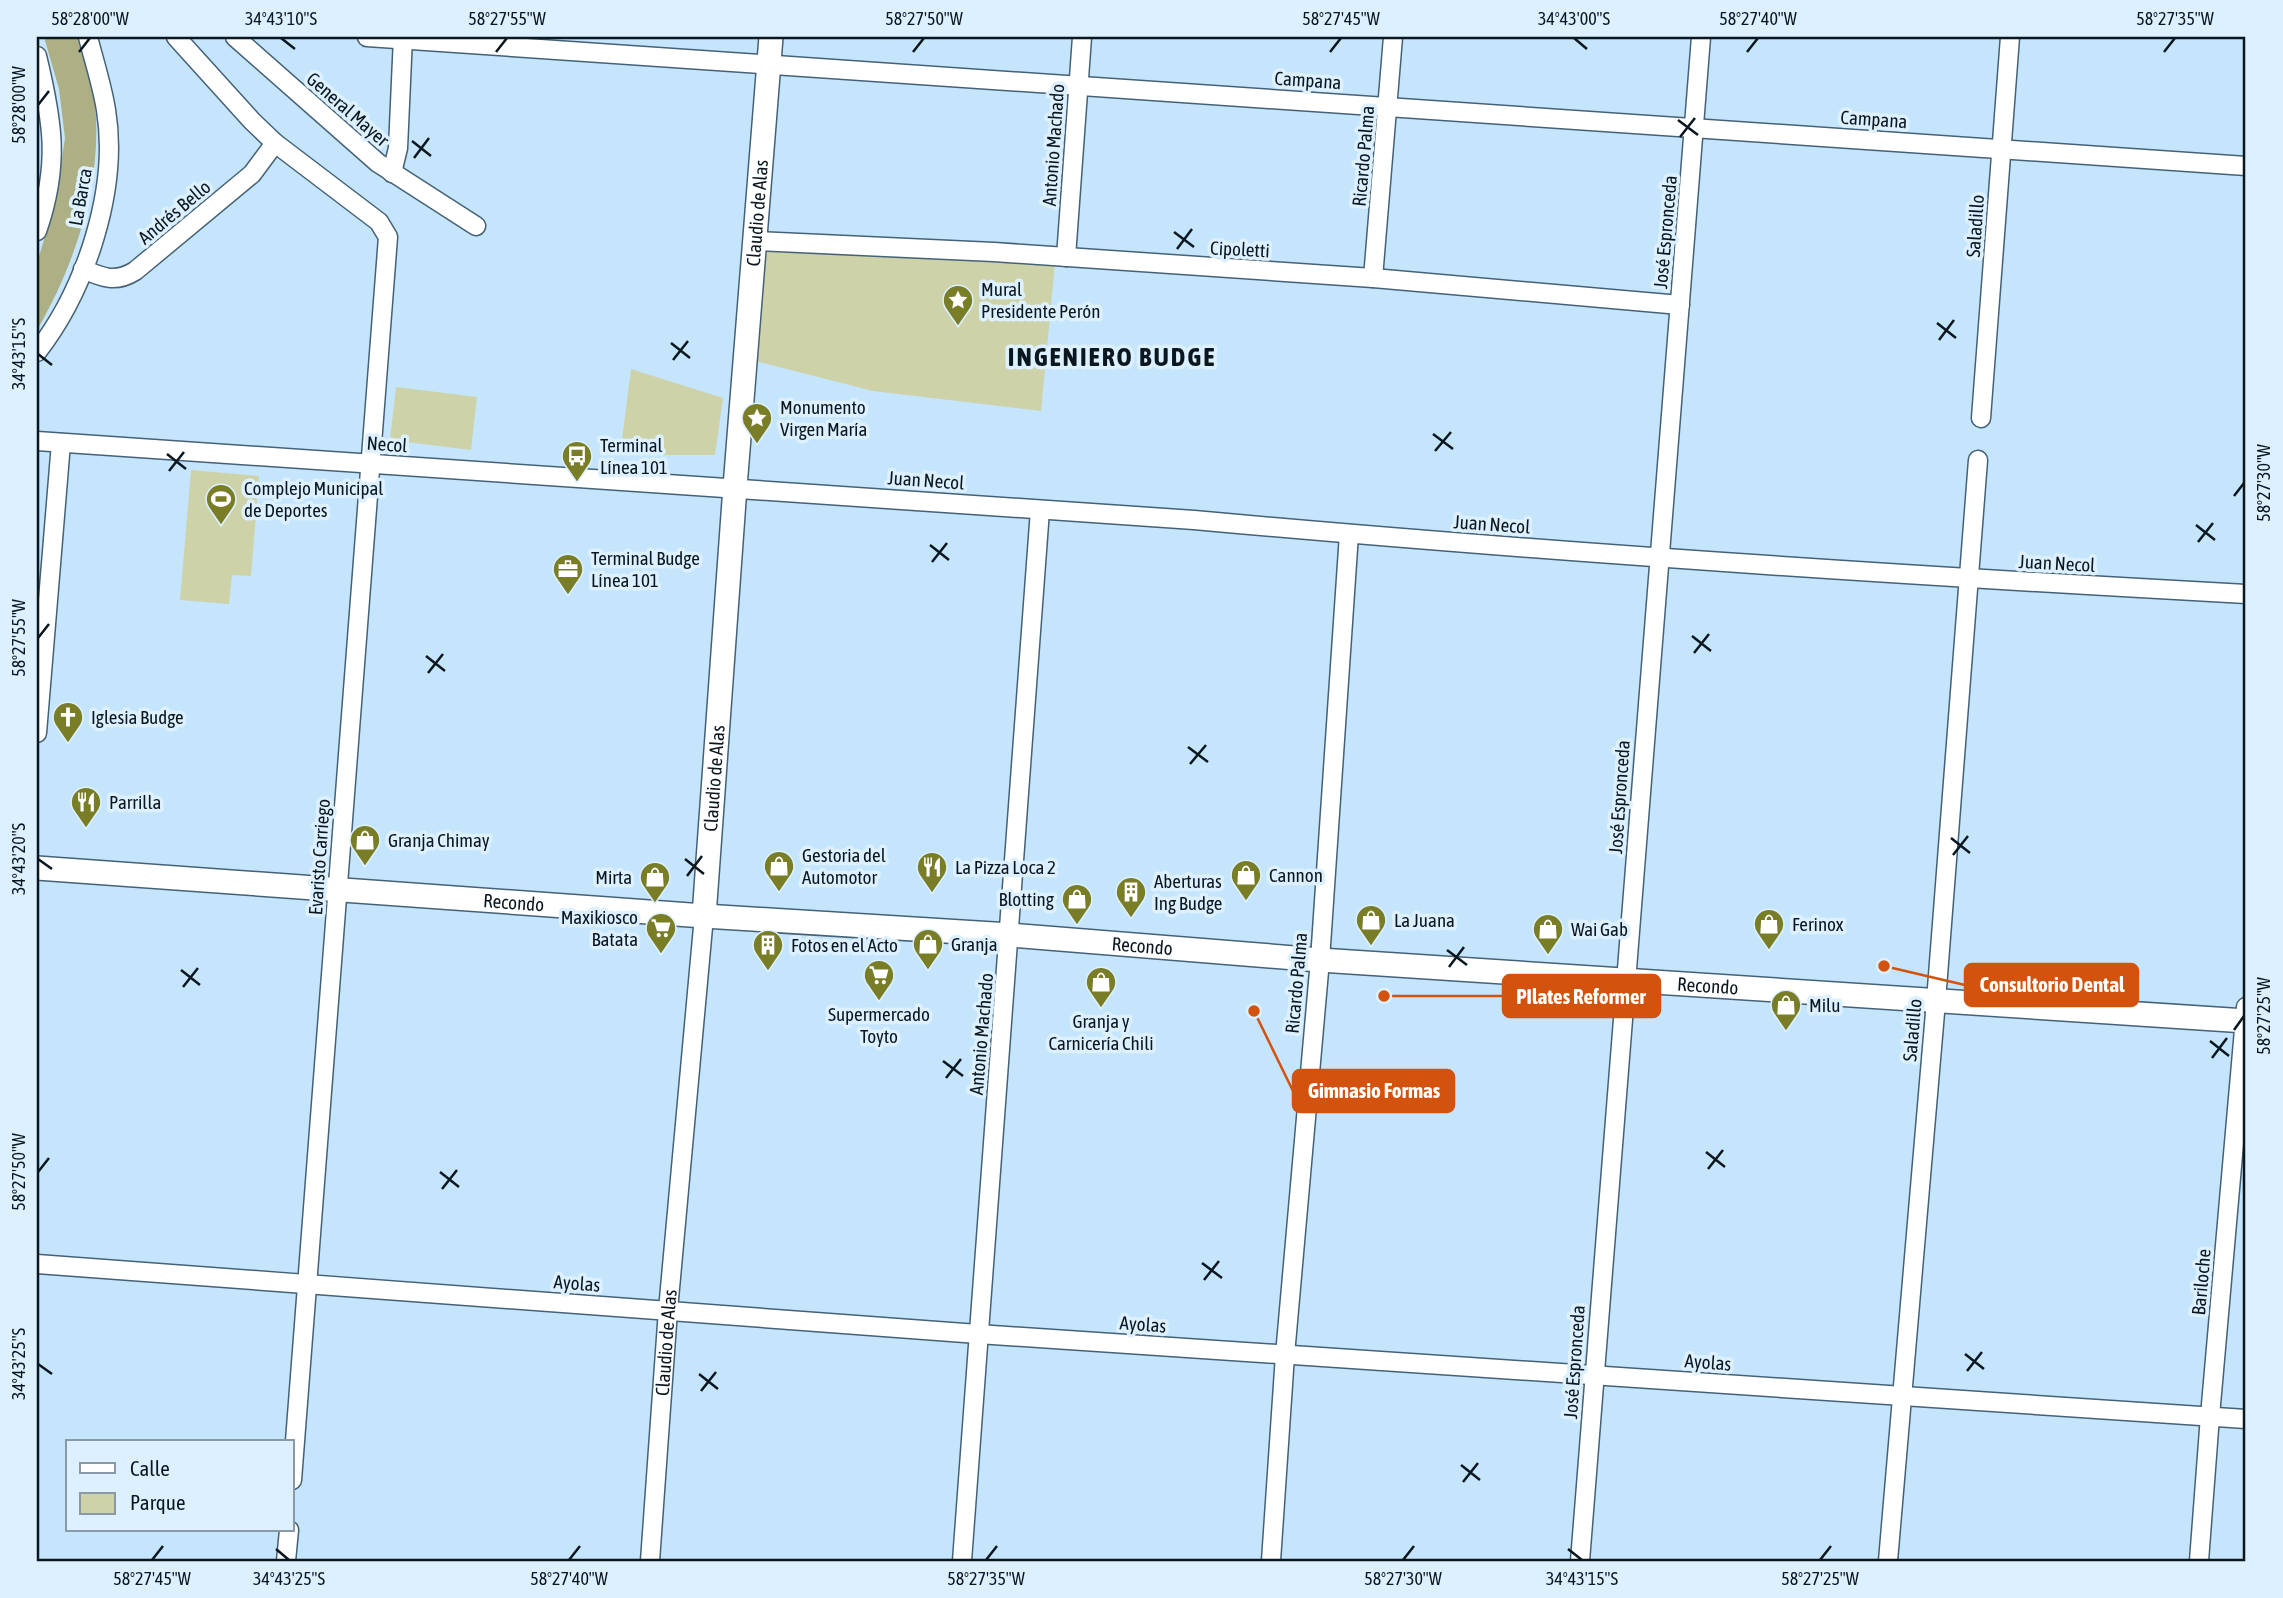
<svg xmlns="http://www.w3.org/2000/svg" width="2283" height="1598" font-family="'Asap Condensed',sans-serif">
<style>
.green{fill:#ced2a8}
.water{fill:#acb084}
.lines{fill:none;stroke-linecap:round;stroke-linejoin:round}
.minor-casing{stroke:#456176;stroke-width:21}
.tertiary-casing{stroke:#456176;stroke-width:26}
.minor{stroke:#fff;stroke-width:18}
.tertiary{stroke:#fff;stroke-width:23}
.ticks{fill:none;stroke:#0b171f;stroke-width:2.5}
.labels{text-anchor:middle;stroke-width:7;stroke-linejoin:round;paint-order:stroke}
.street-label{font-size:19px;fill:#0b171f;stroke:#ddf0ff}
.poi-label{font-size:19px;fill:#0b171f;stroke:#ddf0ff;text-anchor:start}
.district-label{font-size:26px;font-weight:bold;letter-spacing:2px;fill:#0b171f;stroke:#ddf0ff}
.leader{fill:none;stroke:#d2520e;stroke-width:2.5}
.callout-dot{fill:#d2520e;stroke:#ddf0ff;stroke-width:2.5}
.callout{fill:#d2520e;stroke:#d2520e;stroke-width:2.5}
.callout-label{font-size:21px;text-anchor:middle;font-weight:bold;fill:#fff}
.neatline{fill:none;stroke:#0b171f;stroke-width:2.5}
.ticks-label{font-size:18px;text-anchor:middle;fill:#0b171f}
</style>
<rect width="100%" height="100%" fill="#c5e5fd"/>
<g class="green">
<path d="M762,249L1055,263L1041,411L873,391L755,361Z"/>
<path d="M631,369L723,398L715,455H620Z"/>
<path d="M396,387L477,397L471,450L390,440Z"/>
<path d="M191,470L259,476L251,576L232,575L229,604L180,600Z"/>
</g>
<path class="water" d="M44,37H77C83,59 92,81 95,104C103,181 75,265 37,330V263L55,203L65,138L59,89Z"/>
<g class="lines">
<g class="minor-casing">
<g id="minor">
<path d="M176,37L252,121L275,143L379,222L388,237L292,1480"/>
<path d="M235,37L378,163L476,226"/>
<path d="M367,37L2246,166"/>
<path d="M37,56C53,122 60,165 37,231"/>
<path d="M392,173L398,148L403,37"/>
<path d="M755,241L994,252L1373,278L1680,305"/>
<path d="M1066,257L1082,37"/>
<path d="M83,269C103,278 116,283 135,271L252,174L275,143"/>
<path d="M1373,278L1393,37"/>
<path d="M37,352C86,289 119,189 106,110C102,85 94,61 88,37"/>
<path d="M1981,418L2010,37"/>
<path d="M37,441L1194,520C1544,552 1895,575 2246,594"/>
<path d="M37,733L61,443"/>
<path d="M37,1264L978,1334L2246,1419"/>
<path d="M286,1561L289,1530"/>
<path id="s1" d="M650,1561L668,1310L704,916"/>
<path d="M962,1561L1040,510"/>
<path d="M1271,1561L1285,1355L1320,960L1349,534"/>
<path d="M1580,1561L1701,37"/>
<path d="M1888,1561L1936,1001L1978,460"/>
<path d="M2199,1561L2210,1416L2246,1007"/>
</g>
</g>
<g class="tertiary-casing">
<g id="tertiary">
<path id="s2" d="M37,868L704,916L1010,935L1320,960L2246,1021"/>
<path id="s3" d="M704,916L735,487L771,37"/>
</g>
</g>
<use href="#minor" class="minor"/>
<use href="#tertiary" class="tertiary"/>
</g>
<path class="ticks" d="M281,38L295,49M1574,38L1587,49M79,52L90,38M496,52L507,38M913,52L924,38M1330,52L1341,38M1747,52L1758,38M2164,52L2175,38M38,105L49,91M1678,120L1698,135M1680,137L1695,118M412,141L431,156M414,158L429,138M1174,232L1194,247M1177,249L1192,229M1937,323L1956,338M1939,340L1954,320M671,343L690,358M38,354L52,365M673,360L688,341M1433,434L1453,449M1435,451L1451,432M167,454L186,469M169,471L184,452M2234,496L2244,483M2196,525L2215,540M2198,542L2213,523M930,545L949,560M932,562L947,543M1692,636L1711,651M38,638L49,624M1694,653L1709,634M426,656L445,671M428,673L443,654M1188,747L1208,762M1190,764L1206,745M1951,838L1970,853M1953,855L1968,836M38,859L52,869M685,859L704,874M687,876L702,856M1447,950L1467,965M1449,967L1464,947M181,970L200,985M183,987L198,968M2234,1030L2244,1016M2210,1041L2229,1056M2212,1058L2227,1038M943,1061L963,1076M946,1078L961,1059M1706,1152L1725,1167M1708,1169L1723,1150M38,1172L49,1158M440,1172L459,1187M442,1189L457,1170M1202,1263L1222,1278M1204,1280L1219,1261M1965,1354L1984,1369M38,1364L52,1374M1967,1371L1982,1352M699,1374L718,1389M701,1391L716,1372M1461,1465L1480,1480M1463,1482L1478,1463M276,1549L289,1560M1568,1549L1582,1560M152,1560L163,1546M569,1560L580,1546M986,1560L997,1546M1403,1560L1414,1546M1820,1560L1831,1546"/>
<defs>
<g id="sight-pin" transform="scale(1.575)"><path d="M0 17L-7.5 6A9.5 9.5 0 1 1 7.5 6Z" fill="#787d26" stroke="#ddf0ff"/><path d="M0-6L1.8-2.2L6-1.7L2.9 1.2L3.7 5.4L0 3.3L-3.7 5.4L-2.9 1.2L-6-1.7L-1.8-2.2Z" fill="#fff"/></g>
<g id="bus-pin" transform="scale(1.575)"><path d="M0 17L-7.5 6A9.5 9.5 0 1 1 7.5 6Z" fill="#787d26" stroke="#ddf0ff"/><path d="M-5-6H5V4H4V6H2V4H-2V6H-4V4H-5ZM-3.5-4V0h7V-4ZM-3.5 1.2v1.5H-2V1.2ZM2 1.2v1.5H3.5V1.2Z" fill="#fff"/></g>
<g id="stadium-pin" transform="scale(1.575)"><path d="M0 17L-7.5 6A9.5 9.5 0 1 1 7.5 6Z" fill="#787d26" stroke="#ddf0ff"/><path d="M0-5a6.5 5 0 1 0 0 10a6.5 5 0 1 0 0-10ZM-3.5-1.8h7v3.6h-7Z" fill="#fff"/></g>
<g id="office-pin" transform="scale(1.575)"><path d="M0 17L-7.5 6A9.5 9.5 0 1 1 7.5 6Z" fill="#787d26" stroke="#ddf0ff"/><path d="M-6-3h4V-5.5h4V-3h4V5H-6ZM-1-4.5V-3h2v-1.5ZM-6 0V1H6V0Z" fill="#fff"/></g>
<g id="church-pin" transform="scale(1.575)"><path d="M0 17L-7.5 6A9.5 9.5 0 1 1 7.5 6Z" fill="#787d26" stroke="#ddf0ff"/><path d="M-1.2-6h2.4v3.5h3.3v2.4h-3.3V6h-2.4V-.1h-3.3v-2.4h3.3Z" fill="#fff"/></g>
<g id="restaurant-pin" transform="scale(1.575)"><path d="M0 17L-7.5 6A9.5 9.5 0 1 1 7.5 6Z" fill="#787d26" stroke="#ddf0ff"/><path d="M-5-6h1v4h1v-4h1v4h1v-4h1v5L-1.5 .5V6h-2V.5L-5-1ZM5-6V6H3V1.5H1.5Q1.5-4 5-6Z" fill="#fff"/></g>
<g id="shop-pin" transform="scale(1.575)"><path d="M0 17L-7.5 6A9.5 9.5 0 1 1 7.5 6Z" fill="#787d26" stroke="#ddf0ff"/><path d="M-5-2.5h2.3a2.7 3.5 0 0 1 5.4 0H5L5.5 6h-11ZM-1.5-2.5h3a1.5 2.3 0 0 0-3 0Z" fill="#fff"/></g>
<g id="building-pin" transform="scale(1.575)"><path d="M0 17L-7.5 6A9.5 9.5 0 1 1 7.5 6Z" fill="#787d26" stroke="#ddf0ff"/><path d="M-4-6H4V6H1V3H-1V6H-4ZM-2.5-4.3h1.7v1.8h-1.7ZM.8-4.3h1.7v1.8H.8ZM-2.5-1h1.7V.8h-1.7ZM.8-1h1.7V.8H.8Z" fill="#fff"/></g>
<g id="supermarket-pin" transform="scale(1.575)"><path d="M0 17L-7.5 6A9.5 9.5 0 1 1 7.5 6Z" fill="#787d26" stroke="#ddf0ff"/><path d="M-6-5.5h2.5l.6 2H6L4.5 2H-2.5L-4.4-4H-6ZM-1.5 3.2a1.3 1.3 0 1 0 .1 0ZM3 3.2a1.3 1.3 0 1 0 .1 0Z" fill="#fff"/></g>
</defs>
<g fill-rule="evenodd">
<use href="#sight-pin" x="958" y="300"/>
<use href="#sight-pin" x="757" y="418"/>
<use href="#bus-pin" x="577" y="456"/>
<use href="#stadium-pin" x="221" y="499"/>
<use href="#office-pin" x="568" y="569"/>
<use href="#church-pin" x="68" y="717"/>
<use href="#restaurant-pin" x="86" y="802"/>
<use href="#shop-pin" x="365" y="840"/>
<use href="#shop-pin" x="779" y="866"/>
<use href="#restaurant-pin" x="932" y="867"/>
<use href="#shop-pin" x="1246" y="875"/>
<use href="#shop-pin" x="655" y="877"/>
<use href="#building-pin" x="1131" y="892"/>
<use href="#shop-pin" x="1077" y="899"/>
<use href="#shop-pin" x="1371" y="920"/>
<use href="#shop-pin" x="1769" y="924"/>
<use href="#supermarket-pin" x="661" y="928"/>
<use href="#shop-pin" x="1548" y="929"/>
<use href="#shop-pin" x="928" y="944"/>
<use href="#building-pin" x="768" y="945"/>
<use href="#supermarket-pin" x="879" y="975"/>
<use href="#shop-pin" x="1101" y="982"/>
<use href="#shop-pin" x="1786" y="1005"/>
</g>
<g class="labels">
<g class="street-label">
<text transform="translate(1308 80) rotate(4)" y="7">Campana</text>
<text transform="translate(348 109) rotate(41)" y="7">General Mayer</text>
<text transform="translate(1874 119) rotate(4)" y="7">Campana</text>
<text transform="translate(1053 145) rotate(-86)" y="7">Antonio Machado</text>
<text transform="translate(1363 156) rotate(-85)" y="7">Ricardo Palma</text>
<text transform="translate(80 197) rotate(-80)" y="7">La Barca</text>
<text transform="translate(174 212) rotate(-40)" y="7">Andrés Bello</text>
<text dy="7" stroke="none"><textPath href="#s3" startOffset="705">Claudio de Alas</textPath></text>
<text transform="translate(1975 226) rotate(-86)" y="7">Saladillo</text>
<text transform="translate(1665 232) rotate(-85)" y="7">José Espronceda</text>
<text transform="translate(1240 249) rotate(3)" y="7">Cipoletti</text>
<text transform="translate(387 444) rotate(4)" y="7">Necol</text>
<text transform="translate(926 480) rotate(4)" y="7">Juan Necol</text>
<text transform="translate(1492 524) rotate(4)" y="7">Juan Necol</text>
<text transform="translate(2057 563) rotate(3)" y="7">Juan Necol</text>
<text dy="7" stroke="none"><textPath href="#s3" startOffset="138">Claudio de Alas</textPath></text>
<text transform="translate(1619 797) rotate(-86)" y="7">José Espronceda</text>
<text transform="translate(319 857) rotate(-86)" y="7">Evaristo Carriego</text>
<text dy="7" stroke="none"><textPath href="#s2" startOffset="478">Recondo</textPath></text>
<text dy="7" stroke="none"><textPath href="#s2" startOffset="1108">Recondo</textPath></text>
<text transform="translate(1296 983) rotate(-85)" y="7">Ricardo Palma</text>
<text dy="7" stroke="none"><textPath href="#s2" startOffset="1675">Recondo</textPath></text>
<text transform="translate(1912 1030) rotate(-85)" y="7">Saladillo</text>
<text transform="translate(981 1034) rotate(-85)" y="7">Antonio Machado</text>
<text transform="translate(2201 1282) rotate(-85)" y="7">Bariloche</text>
<text transform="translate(577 1283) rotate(4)" y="7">Ayolas</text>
<text transform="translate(1143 1324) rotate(4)" y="7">Ayolas</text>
<text dy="7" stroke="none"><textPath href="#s1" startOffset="219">Claudio de Alas</textPath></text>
<text transform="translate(1574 1362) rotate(-86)" y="7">José Espronceda</text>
<text transform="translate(1708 1362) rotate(4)" y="7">Ayolas</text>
</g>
<g class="poi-label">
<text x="981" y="296">Mural<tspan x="981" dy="22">Presidente Perón</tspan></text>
<text x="780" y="414">Monumento<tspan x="780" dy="22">Virgen María</tspan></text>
<text x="600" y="452">Terminal<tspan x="600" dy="22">Línea 101</tspan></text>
<text x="244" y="495">Complejo Municipal<tspan x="244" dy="22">de Deportes</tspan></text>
<text x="591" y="565">Terminal Budge<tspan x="591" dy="22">Línea 101</tspan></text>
<text x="91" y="724">Iglesia Budge</text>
<text x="109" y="809">Parrilla</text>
<text x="388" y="847">Granja Chimay</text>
<text x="802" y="862">Gestoria del<tspan x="802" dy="22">Automotor</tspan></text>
<text x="955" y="874">La Pizza Loca 2</text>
<text x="1269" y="882">Cannon</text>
<text x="632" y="884" text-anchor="end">Mirta</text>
<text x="1154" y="888">Aberturas<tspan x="1154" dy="22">Ing Budge</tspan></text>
<text x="1054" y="906" text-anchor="end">Blotting</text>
<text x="638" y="924" text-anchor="end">Maxikiosco<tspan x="638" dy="22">Batata</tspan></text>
<text x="1394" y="927">La Juana</text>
<text x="1792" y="931">Ferinox</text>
<text x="1571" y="936">Wai Gab</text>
<text x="951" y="951">Granja</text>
<text x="791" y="952">Fotos en el Acto</text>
<text x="1809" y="1012">Milu</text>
<text x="879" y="1021" text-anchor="middle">Supermercado<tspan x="879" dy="22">Toyto</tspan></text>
<text x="1101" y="1028" text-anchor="middle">Granja y<tspan x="1101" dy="22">Carnicería Chili</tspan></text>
</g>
<g class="district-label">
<text x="1112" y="366">INGENIERO BUDGE</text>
</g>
</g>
<path class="leader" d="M1884 966L1965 985M1384 996L1503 996M1254 1011L1293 1091"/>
<g class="callout-dot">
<circle cx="1884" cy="966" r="7"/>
<circle cx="1384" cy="996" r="7"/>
<circle cx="1254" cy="1011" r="7"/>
</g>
<g class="callout">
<rect x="1965" y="964" width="173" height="42" rx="7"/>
<rect x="1503" y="975" width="157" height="42" rx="7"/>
<rect x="1293" y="1070" width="161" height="42" rx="7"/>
</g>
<g class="callout-label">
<text x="2052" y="992">Consultorio Dental</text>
<text x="1581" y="1004">PIlates Reformer</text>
<text x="1374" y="1098">Gimnasio Formas</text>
</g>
<rect width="2283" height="1598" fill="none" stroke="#ddf0ff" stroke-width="77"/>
<rect x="66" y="1440" width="228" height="91" fill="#ddf0ff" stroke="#8999a5" stroke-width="2"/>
<rect x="80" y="1463" width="35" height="10" fill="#ffffff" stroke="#8999a5" stroke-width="2"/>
<text x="130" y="1476" font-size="21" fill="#0b171f">Calle</text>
<rect x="80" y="1493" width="35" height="21" fill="#ced2a8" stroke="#8999a5" stroke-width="2"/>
<text x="130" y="1510" font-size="21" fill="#0b171f">Parque</text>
<rect x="38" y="38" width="2206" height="1522" class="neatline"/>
<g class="ticks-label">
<text x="90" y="25">58°28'00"W</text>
<text x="281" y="25">34°43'10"S</text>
<text x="507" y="25">58°27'55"W</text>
<text x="924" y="25">58°27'50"W</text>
<text x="1341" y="25">58°27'45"W</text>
<text x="1574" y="25">34°43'00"S</text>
<text x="1758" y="25">58°27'40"W</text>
<text x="2175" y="25">58°27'35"W</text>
<text transform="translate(19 105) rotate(-90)" y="6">58°28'00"W</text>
<text transform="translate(19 354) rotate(-90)" y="6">34°43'15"S</text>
<text transform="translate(2264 483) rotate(-90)" y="6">58°27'30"W</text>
<text transform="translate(19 638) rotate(-90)" y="6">58°27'55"W</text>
<text transform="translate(19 859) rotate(-90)" y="6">34°43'20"S</text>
<text transform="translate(2264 1016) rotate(-90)" y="6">58°27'25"W</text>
<text transform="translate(19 1172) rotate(-90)" y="6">58°27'50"W</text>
<text transform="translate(19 1364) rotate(-90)" y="6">34°43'25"S</text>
<text x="152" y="1585">58°27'45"W</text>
<text x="289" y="1585">34°43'25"S</text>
<text x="569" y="1585">58°27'40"W</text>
<text x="986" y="1585">58°27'35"W</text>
<text x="1403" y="1585">58°27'30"W</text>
<text x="1582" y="1585">34°43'15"S</text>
<text x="1820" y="1585">58°27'25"W</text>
</g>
</svg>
